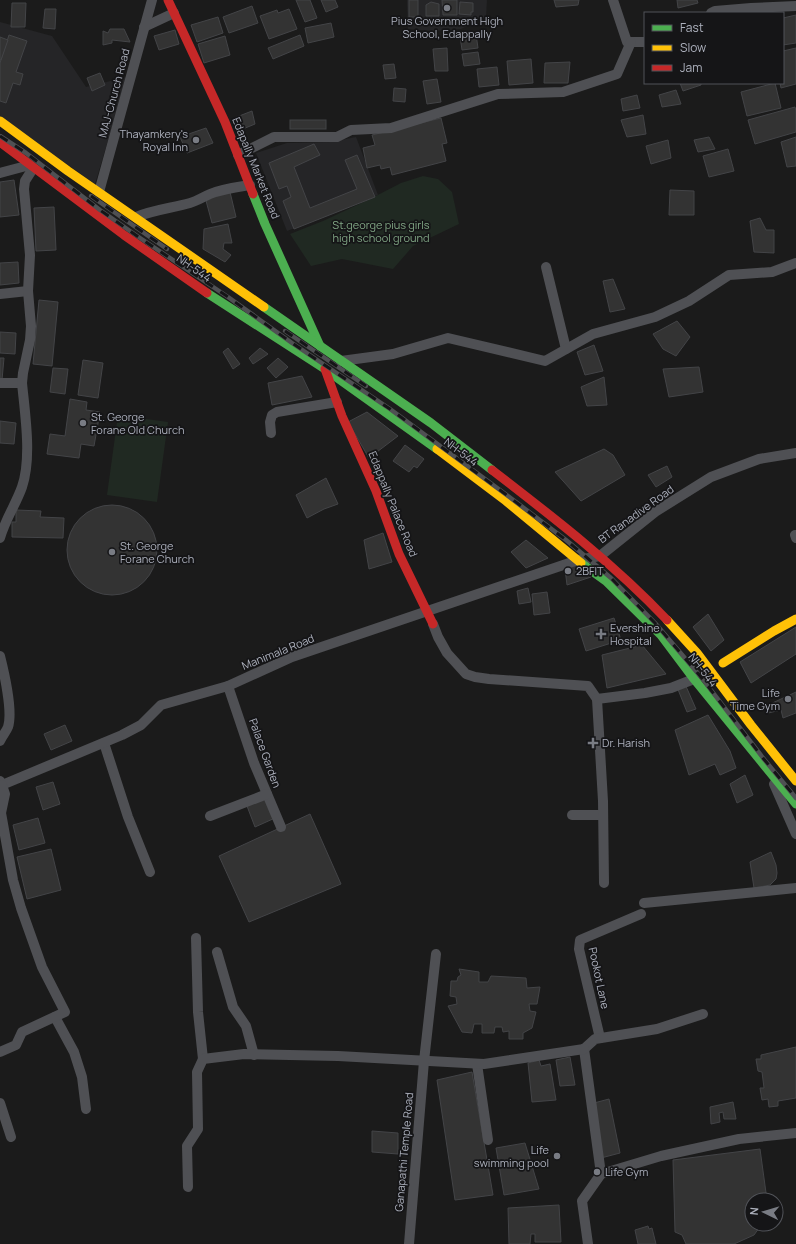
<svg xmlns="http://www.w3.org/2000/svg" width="796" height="1244" font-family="Manrope,sans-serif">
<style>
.built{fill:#252527}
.green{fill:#202922}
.building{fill:#333;stroke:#434447}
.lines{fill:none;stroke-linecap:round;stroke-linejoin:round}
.street{stroke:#4f5054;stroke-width:10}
.fast{stroke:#4caf50;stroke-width:9}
.slow{stroke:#ffc107;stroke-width:9}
.jam{stroke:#c62828;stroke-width:9}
.rail-casing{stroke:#4f5053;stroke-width:4.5}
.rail{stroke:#151517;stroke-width:3;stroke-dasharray:9;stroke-linecap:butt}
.poi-dot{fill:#797c84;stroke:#151517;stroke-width:1.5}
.labels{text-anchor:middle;stroke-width:3.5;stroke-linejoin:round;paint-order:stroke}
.poi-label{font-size:11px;fill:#acb0bc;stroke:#151517;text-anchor:start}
.street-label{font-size:11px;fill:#acb0bc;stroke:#151517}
.park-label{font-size:11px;fill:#82a886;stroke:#151517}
</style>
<rect width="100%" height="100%" fill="#1b1b1b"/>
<g class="built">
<path d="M407,0H487L486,17L461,29L432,31L408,29Z"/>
<path d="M0,22L52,36L86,87L127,77L95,184L0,117Z"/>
<path d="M356,137L378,195L287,231L256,153L287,143L330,142Z"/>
</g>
<g class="green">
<path d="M423,176L438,179L452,192L459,224L413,246L393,269L342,259L311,266L290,234L323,221L370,199L401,183Z"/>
<path d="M118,415L168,422L157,502L107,495Z"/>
</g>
<g class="building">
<path d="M296,0H310L317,18L305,22Z"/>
<path d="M321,0H335L338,7L326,12Z"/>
<rect x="409" y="0" width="9" height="17"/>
<path d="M442,0H457V15H443Z"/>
<path d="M554,0H579L578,5L556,7Z"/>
<path d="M677,0H697L698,3L678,8Z"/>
<path d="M431,2L439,4V16H426V5Z"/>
<path d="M460,2L473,3V12H471V15L459,14Z"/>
<path d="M12,3H26L25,27H11Z"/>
<path d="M252,6L258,23L229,33L223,17Z"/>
<path d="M45,9H56L55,29L43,28Z"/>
<path d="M289,9L297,29L269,39L260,16L277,10L278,13Z"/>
<path d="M796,15V43L783,45V18Z"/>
<path d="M218,17L223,33L197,42L191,25Z"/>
<path d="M331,23L334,37L308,43L305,28Z"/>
<path d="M110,29H124L130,42L112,40V43L103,45V31L108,33Z"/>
<path d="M175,30L179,44L159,50L154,36Z"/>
<path d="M476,34L478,48L462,50L460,36Z"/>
<path d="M9,35L27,41L16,72L23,74L20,85L13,83L6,103L0,101V63Z"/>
<path d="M300,35L304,46L273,59L268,48Z"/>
<path d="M225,36L230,55L204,63L198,44Z"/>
<path d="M0,37L8,40L1,60H0Z"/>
<path d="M447,48L448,71H435L433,49Z"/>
<path d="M796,48V84L781,88L780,83H783V51Z"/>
<path d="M478,52L480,64L464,66L462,54Z"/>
<path d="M531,59L533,83L509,85L507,61Z"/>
<path d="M570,62L568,83H544L545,63Z"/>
<path d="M394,64L396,78L385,79L383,65Z"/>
<path d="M497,67L499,85L479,87L477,69Z"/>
<path d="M100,73L105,85L92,91L87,78Z"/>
<path d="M437,79L441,102L427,104L423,81Z"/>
<path d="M680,83H701V85L683,91Z"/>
<path d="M775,83L781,108L747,116L741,92Z"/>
<path d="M394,88L406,89L405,102L393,101Z"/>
<path d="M676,90L681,104L662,107L659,95Z"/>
<path d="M637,95L640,108L623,111L621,99Z"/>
<path d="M795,107L796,111V132L755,144L748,120Z"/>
<path d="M252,111L255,124L238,131L234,118Z"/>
<path d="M643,115L646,134L627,137L621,120Z"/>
<path d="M441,118L447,143L442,144L446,161L392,175L390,167L381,169L380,165L367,168L363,148L375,145L372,135Z"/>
<rect x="290" y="120" width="36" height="9"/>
<path d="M206,128L213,143L187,153L180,137Z"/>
<path d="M709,137L715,149L698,152L694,140Z"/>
<path d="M796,137V166L787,167L781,142Z"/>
<path d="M668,140L671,158L651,164L646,146Z"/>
<path d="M314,144L320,155L294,167L310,208L357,189L345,160L357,155L375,197L294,229L283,201L291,197L287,186L279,189L269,163Z"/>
<path d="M728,149L734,171L709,177L703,156Z"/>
<path d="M14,180L19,215L0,217V182Z"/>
<path d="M670,190L694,191V215H669Z"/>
<path d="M230,192L236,217L212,223L205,197Z"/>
<path d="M54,207L56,250L36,251L34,208Z"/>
<path d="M760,218L766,230H774V253L754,252L750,221Z"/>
<path d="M228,224L232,243H224L223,249L231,255L225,262L203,249L204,229Z"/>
<path d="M18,262L19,283L0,285V263Z"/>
<path d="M613,279L625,309L610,312L603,281Z"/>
<path d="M39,300L58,302L52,366L33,364Z"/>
<path d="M677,321L690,337L676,356L663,349L653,334Z"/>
<path d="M0,332L16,333L15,354L0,353Z"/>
<path d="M594,345L603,371L585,375L577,352Z"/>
<path d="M228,348L240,364L233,369L223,352Z"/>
<path d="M260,348L268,354L253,364L249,358Z"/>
<path d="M0,358H4L2,380L0,379Z"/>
<path d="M278,358L288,367L276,378L267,368Z"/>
<path d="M83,360L103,363L98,398L78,395Z"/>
<path d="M699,367L703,392L669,397L663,369Z"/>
<path d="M53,368L68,369L65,394L50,392Z"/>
<path d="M302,376L312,397L272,405L268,383Z"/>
<path d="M604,377L607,405L587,406L581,387Z"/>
<path d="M70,399L87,402L86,410L100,412L94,446L81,444L79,458L47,454L50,434L65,436Z"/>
<path d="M367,412L398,436L369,458L348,422Z"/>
<path d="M0,421L16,423L14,444L0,443Z"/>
<path d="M405,445L424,459L417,468L414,466L409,472L393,461Z"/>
<path d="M604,449L613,455L625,475L581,501L555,472Z"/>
<path d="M667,466L672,477L656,487L648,475Z"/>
<path d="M326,478L338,504L324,509L307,518L296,495Z"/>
<circle cx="112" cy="550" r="45"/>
<path d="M16,510L41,511L40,517L64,518L63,538L12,537V522H16Z"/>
<path d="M383,533L392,562L369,569L364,540Z"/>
<path d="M526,540L548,558L526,568L511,552Z"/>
<path d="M579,564L591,577L567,585L565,569Z"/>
<path d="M528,588L531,602L519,604L517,591Z"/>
<path d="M547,592L550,613L534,615L532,594Z"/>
<path d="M708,614L724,640L711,651L693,627Z"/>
<path d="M614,618L621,640L586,651L579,629Z"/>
<path d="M796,627V654L751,683L740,662Z"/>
<path d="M642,645L666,674L607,688L602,655Z"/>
<path d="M685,684L696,709L687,712L677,687Z"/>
<path d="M796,692V713L783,718L781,710L768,713L766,706Z"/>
<path d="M708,715L730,751L736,768L720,775L715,764L689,775L675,730Z"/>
<path d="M65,725L72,741L51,750L44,734Z"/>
<path d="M745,775L753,795L737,803L730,784Z"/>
<path d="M53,782L60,804L43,810L36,787Z"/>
<path d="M267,798L275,818L255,827L247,806Z"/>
<path d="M310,814L341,884L249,922L219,856Z"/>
<path d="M38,818L45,843L19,850L13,825Z"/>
<path d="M51,849L61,890L27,899L17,857Z"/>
<path d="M771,852L776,865L777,873L776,879L770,885L754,888L750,862Z"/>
<path d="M459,969L479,972V982H488L491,976L526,978L527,988L540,987L537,1004H529L530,1011L536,1012L532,1028L523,1033V1039H509V1031L503,1032L502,1027H495L494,1033H482V1024H474L472,1033L462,1032L448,1006L457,1004L456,997L450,996L451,981H457L458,977L461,975Z"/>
<path d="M796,1047V1098L778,1101V1106L769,1107L768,1099L762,1100L760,1088H764L762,1072L758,1071L756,1059H761V1055Z"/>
<path d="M570,1057L575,1085L560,1086L556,1060Z"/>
<path d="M539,1060L541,1066L550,1064L556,1100L532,1102L528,1063Z"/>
<path d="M472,1072L493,1195L455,1200L437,1080Z"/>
<path d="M609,1099L620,1153L601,1158L594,1103Z"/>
<path d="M733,1102L736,1119H724L723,1112L719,1113L720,1122L711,1124L710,1107Z"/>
<path d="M372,1131L398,1133V1154L372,1152Z"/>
<path d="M525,1143L539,1189L504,1195L496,1148Z"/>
<path d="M760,1149L767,1200H752V1224H762L754,1235L734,1244H686L682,1235L675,1232L673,1160Z"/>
<path d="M559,1205L561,1242H535V1234H531L530,1244H509L508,1208Z"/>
<path d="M648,1226L649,1229L652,1228L656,1244H638L635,1230Z"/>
</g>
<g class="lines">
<g class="street">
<path d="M613,0L627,42H645"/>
<path d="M711,13L715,11L751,8L796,6"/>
<path d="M144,27L174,13"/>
<path d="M238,155L274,137H337L351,130L391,128L498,94L563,92L617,74L631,42"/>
<path d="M0,173L26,166"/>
<path d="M99,192L152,0"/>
<path d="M138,219L136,217C153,210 172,208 190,203C197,201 203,197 210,194C222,189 237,187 250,185"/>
<path d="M546,267L566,349"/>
<path d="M0,294L28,291"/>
<path d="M341,361L393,354L448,338L545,361L593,334L655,317L689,301L729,275L772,272L796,263"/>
<path d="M0,383H22"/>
<path d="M271,433L270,422L272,415L277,412L337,402"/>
<path d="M795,535L796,538"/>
<path d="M0,538C5,520 16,504 22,487C32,458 25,414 22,383L23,373L30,340L31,326L28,291L30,255L24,189L25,181L32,170"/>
<path d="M433,624L438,637L447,653L466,674L475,677L489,679L588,686L597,699"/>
<path d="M0,656C4,672 13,712 8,727C6,732 2,736 0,741"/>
<path d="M228,686L254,763L281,827"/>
<path d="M104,743L128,817L150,872"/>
<path d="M0,781L2,785L122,735L141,725L161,705L228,686L292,657L578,560L600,556L655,512L711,477L759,459L796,453"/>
<path d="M774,784L796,834"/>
<path d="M572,815H603"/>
<path d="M210,816L267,794"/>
<path d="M604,883L603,801L597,699L645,693L671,688L694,679"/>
<path d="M644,903L796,888"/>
<path d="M196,938L198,1012L203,1059"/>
<path d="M217,952L233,1007L246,1026L254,1055"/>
<path d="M55,1017L74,1052L82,1077L86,1109"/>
<path d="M600,1038L579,949L580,940L641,914"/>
<path d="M584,1049L601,1174L661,1156L739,1139L796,1133"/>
<path d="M584,1049L595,1039L657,1029L703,1014"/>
<path d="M0,1052L16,1045L22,1032L65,1012L42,967L21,908L13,880L1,813L5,794L2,785"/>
<path d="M477,1064L488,1140"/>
<path d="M0,1103L11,1137"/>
<path d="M188,1187L187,1146L198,1129L197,1072L203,1059L244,1054L338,1056L484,1064L584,1049"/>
<path d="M409,1244L424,1061L436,954"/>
<path d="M588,1244L582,1201L601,1174"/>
</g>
<g class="fast">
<path d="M253,194L265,224L320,346"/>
<path d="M207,293L325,369L437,449"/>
<path d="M264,307L431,423L492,470"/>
<path d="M581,563L606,581L661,635L694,679L796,804"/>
</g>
<g class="slow">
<path d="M0,121L68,171L264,307"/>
<path d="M437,449L506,501L581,563"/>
<path d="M667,620L697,653L751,725L796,781"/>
<path d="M723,663L774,631L796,619"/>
</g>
<g class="jam">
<path d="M168,0L225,122L253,194"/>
<path d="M0,142L124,235L207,293"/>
<path d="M325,369L342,416L376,491L399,554L433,624"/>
<path d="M492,470C553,517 614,564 667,620"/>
</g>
<g class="rail-casing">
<g id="rail">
<path d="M0,136L26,153L100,210L140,238L228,297L292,343L390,409L504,493L566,540L611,578L655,623L701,677L763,758L796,798"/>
<path d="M91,196L167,249"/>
<path d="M285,331L366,386"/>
</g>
</g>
<use href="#rail" class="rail"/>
</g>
<g class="poi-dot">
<circle cx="447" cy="8" r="4"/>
<circle cx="196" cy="140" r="4"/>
<circle cx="83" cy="423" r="4"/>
<circle cx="112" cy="552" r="4"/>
<circle cx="568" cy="571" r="4"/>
<path d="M599 628h4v4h4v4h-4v4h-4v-4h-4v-4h4z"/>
<circle cx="788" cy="699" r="4"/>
<path d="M591 737h4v4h4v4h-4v4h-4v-4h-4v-4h4z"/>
<circle cx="557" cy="1156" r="4"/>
<circle cx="597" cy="1172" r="4"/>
</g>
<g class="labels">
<g class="poi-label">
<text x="447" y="25" text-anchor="middle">Pius Government High<tspan x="447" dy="13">School, Edappally</tspan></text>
<text x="188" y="138" text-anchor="end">Thayamkery's<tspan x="188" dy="13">Royal Inn</tspan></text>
<text x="91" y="421">St. George<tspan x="91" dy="13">Forane Old Church</tspan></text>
<text x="120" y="550">St. George<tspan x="120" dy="13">Forane Church</tspan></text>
<text x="576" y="575">2BFIT</text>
<text x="610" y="632">Evershine<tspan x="610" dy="13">Hospital</tspan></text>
<text x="780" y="697" text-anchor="end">Life<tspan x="780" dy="13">Time Gym</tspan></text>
<text x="602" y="747">Dr. Harish</text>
<text x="549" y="1154" text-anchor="end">Life<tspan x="549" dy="13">swimming pool</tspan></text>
<text x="605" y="1176">Life Gym</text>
</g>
<g class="street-label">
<text transform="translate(114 93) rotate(-75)" y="4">MAJ-Church Road</text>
<text transform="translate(256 168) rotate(68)" y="4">Edapally Market Road</text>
<text transform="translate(194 268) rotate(35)" y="4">NH-544</text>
<text transform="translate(461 452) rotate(37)" y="4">NH-544</text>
<text transform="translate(393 504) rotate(68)" y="4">Edappally Palace Road</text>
<text transform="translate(636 514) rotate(-36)" y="4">BT Ranadive Road</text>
<text transform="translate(278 652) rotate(-22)" y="4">Manimala Road</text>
<text transform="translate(703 670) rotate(52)" y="4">NH-544</text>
<text transform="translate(265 753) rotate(70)" y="4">Palace Garden</text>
<text transform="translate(599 978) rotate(78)" y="4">Pookot Lane</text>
<text transform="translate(404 1152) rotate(-85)" y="4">Ganapathi Temple Road</text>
</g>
<g class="park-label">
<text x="381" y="229">St.george pius girls<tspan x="381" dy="13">high school ground</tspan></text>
</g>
</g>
<rect x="644" y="12" width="140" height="72" fill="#151517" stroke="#515359"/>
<rect x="652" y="25" width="20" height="6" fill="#4caf50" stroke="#515359"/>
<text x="680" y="32" font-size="12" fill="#acb0bc">Fast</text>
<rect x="652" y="45" width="20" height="6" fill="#ffc107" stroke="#515359"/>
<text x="680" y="52" font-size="12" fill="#acb0bc">Slow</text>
<rect x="652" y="65" width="20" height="6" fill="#c62828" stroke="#515359"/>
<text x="680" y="72" font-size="12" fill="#acb0bc">Jam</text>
<g transform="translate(764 1212) rotate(275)"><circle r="19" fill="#151517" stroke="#515359"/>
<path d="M0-3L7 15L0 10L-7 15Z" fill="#797c84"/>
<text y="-6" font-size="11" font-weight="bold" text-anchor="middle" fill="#acb0bc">N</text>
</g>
</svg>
